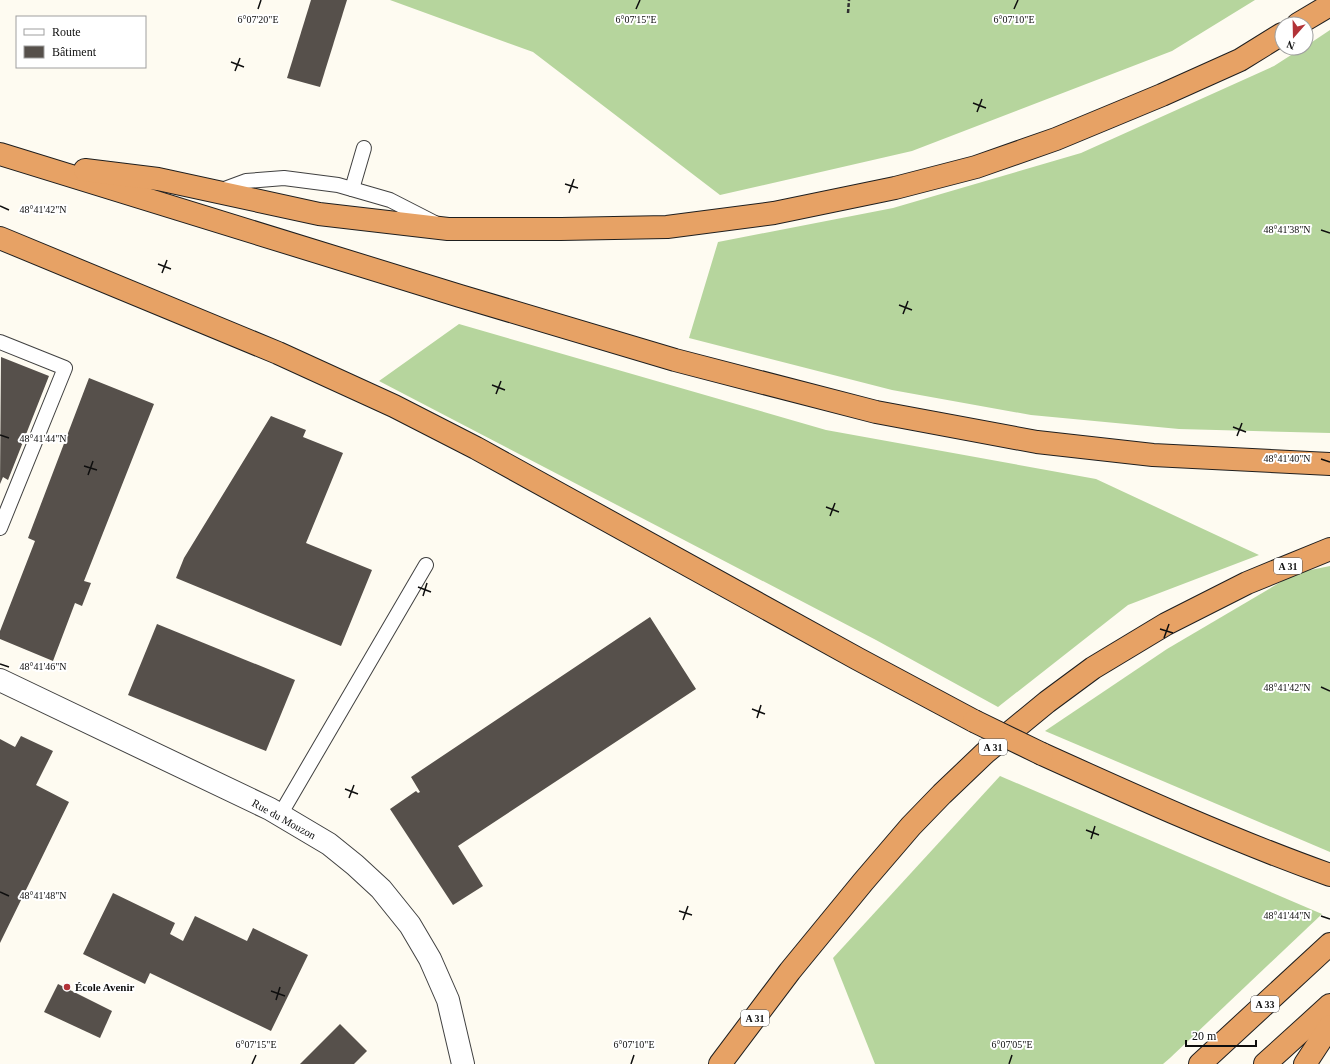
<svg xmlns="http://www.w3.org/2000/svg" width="1330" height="1064" font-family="Georgia,serif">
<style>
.forest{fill:#b6d59d}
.building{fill:#56504b}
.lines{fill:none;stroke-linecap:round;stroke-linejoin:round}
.lane-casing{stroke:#414141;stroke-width:16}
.street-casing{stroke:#414141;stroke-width:24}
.highway-casing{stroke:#1f1f1f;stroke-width:24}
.path{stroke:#303030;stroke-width:2.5;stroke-dasharray:4 2;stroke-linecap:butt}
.lane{stroke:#fff;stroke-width:14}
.street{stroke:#fff;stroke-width:22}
.highway{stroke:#e7a265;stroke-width:22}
.highway-bridge-casing{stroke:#1f1f1f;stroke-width:24;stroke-linecap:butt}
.highway-bridge{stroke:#e7a265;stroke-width:22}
.ticks{fill:none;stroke:#0e0e0e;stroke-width:1.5}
.poi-dot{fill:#b23237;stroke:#fff;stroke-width:1.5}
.labels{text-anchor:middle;stroke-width:4;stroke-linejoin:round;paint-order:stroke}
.shield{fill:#fff;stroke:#565656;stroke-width:1}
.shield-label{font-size:10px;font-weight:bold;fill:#0e0e0e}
.street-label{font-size:11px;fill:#0e0e0e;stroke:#fff}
.poi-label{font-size:11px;font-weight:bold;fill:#0e0e0e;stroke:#fff;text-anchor:start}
.ticks-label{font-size:10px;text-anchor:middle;fill:#0e0e0e;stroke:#fff;stroke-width:4;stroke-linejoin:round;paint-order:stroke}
</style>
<rect width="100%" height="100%" fill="#fefbf1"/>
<g class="forest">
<path d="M390,0H1255L1172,51L912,151L720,195L533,52Z"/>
<path d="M1330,30V433L1179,429L1031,415L892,390L689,338L718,242L893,208L1081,153L1274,66L1302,48H1306V46Z"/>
<path d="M459,324L826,430L1096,479L1259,555L1128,605L998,707L876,640L379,381Z"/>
<path d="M1330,566V852L1045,731L1167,649L1296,573Z"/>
<path d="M1000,776L1322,914L1170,1058L1163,1064H875L833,958Z"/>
</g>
<g class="building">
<path d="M311,0H347L320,87L287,78Z"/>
<path d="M1,357L49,376L8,480L3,477L0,484Z"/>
<path d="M89,378L154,404L84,581L91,583L82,606L75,603L53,661L0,639V631L35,541L28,538Z"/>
<path d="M271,416L306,430L303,437L343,453L306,543L372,570L341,646L176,578L184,558Z"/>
<path d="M650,617L696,689L458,846L483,886L453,905L390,809L416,791L418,793L420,792L411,777Z"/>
<path d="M157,624L295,680L266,751L128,695Z"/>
<path d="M21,736L53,751L36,785L69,802L0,943V739L15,747Z"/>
<path d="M113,893L175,923L170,934L183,941L195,916L247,941L253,928L308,955L271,1031L150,973L145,984L83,954Z"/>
<path d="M58,984L112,1011L100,1038L44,1012Z"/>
<path d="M340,1024L367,1051L354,1064H300Z"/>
</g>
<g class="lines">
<g class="lane-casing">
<g id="lane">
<path d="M352,189L364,148"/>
<path d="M219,191L246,181L284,178L338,185L390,200L435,223"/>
<path d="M0,342L65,368L0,528"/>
<path d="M280,815L426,565"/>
</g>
</g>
<g class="street-casing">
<path id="street" d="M0,680L270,809L329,844L355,865L381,889L410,925L430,959L448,1000L463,1064"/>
</g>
<g class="highway-casing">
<g id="highway">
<path d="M1298,24L1330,5"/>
<path d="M0,154L460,296L675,360L876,412L1037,442L1153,455L1330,464"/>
<path d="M85,170L158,179L319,214L448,229H561L667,227L774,213L895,188L976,167L1056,139L1162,95L1240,60L1282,34"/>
<path d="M0,238L278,353L394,406L476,448L858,659L974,721"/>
<path d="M1042,754C1137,797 1232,840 1330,875"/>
<path d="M720,1064L790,971L863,882L911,826L942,794L985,753L1047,702L1093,668L1166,624L1247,583L1330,549"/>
<path d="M1200,1064L1330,944"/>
<path d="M1265,1064L1330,1005"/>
<path d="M1305,1064L1330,1026"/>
</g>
</g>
<path class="path" d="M848,13L849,0"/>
<use href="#lane" class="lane"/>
<use href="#street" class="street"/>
<use href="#highway" class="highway"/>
<g class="highway-bridge-casing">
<path id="highway-bridge" d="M974,721L1042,754"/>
</g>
<use href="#highway-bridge" class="highway-bridge"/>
</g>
<path class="ticks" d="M258,9L261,0M636,9L640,0M1014,9L1018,0M231,62L244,67M235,71L240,58M973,103L986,108M977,112L982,99M565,184L578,188M569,193L574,179M0,206L9,210M1321,230L1330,233M158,264L171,269M162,273L167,260M899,305L912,310M903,314L908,301M492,385L505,390M496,394L501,381M1233,427L1246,432M0,435L9,438M1237,436L1242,423M1321,459L1330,462M84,466L97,470M88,475L93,461M826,507L839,512M830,516L835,503M418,587L431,592M423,596L427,583M1160,629L1173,633M1164,638L1169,624M0,664L9,667M1321,687L1330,691M752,709L765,714M757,718L761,705M345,789L358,794M349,798L354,785M1086,830L1099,835M1091,839L1095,826M0,892L9,896M679,911L692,915M1321,916L1330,919M683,920L688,906M271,991L285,996M276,1000L280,987M252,1064L256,1055M631,1064L634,1055M1009,1064L1012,1055"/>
<circle class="poi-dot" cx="67" cy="987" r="4"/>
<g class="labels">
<g class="shield">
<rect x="1274" y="558" width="28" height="16" rx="3"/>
<rect x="979" y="739" width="28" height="16" rx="3"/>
<rect x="1251" y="996" width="28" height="16" rx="3"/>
<rect x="741" y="1010" width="28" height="16" rx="3"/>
</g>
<g class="shield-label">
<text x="1288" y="570">A 31</text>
<text x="993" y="751">A 31</text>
<text x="1265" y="1008">A 33</text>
<text x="755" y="1022">A 31</text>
</g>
<g class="street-label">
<text transform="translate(284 819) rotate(29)" y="4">Rue du Mouzon</text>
</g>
<g class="poi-label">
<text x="75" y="991">École Avenir</text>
</g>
</g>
<g class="ticks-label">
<text x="636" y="23">6°07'15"E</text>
<text x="1014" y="23">6°07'10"E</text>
<text x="258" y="23">6°07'20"E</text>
<text x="43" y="213">48°41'42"N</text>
<text x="1287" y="233">48°41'38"N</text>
<text x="43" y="442">48°41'44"N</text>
<text x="1287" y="462">48°41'40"N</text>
<text x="43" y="670">48°41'46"N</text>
<text x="1287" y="691">48°41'42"N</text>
<text x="43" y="899">48°41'48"N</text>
<text x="1287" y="919">48°41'44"N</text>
<text x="256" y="1048">6°07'15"E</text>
<text x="634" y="1048">6°07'10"E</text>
<text x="1012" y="1048">6°07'05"E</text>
</g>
<rect x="16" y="16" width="130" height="52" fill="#ffffff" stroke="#9f9f9f"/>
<rect x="24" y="29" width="20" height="6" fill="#ffffff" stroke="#9f9f9f"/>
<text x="52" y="36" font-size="12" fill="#0e0e0e">Route</text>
<rect x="24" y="46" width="20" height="12" fill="#56504b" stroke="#9f9f9f"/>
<text x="52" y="56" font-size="12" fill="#0e0e0e">Bâtiment</text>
<g transform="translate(1294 36) rotate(200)"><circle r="19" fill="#ffffff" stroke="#9f9f9f"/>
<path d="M0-3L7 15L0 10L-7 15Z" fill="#b23237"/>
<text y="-6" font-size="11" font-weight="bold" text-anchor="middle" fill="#0e0e0e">N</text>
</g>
<path d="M1186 1040v6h70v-6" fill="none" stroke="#0e0e0e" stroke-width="2"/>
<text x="1192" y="1040" font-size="12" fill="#0e0e0e" stroke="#ffffff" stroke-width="3" paint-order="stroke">20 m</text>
</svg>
